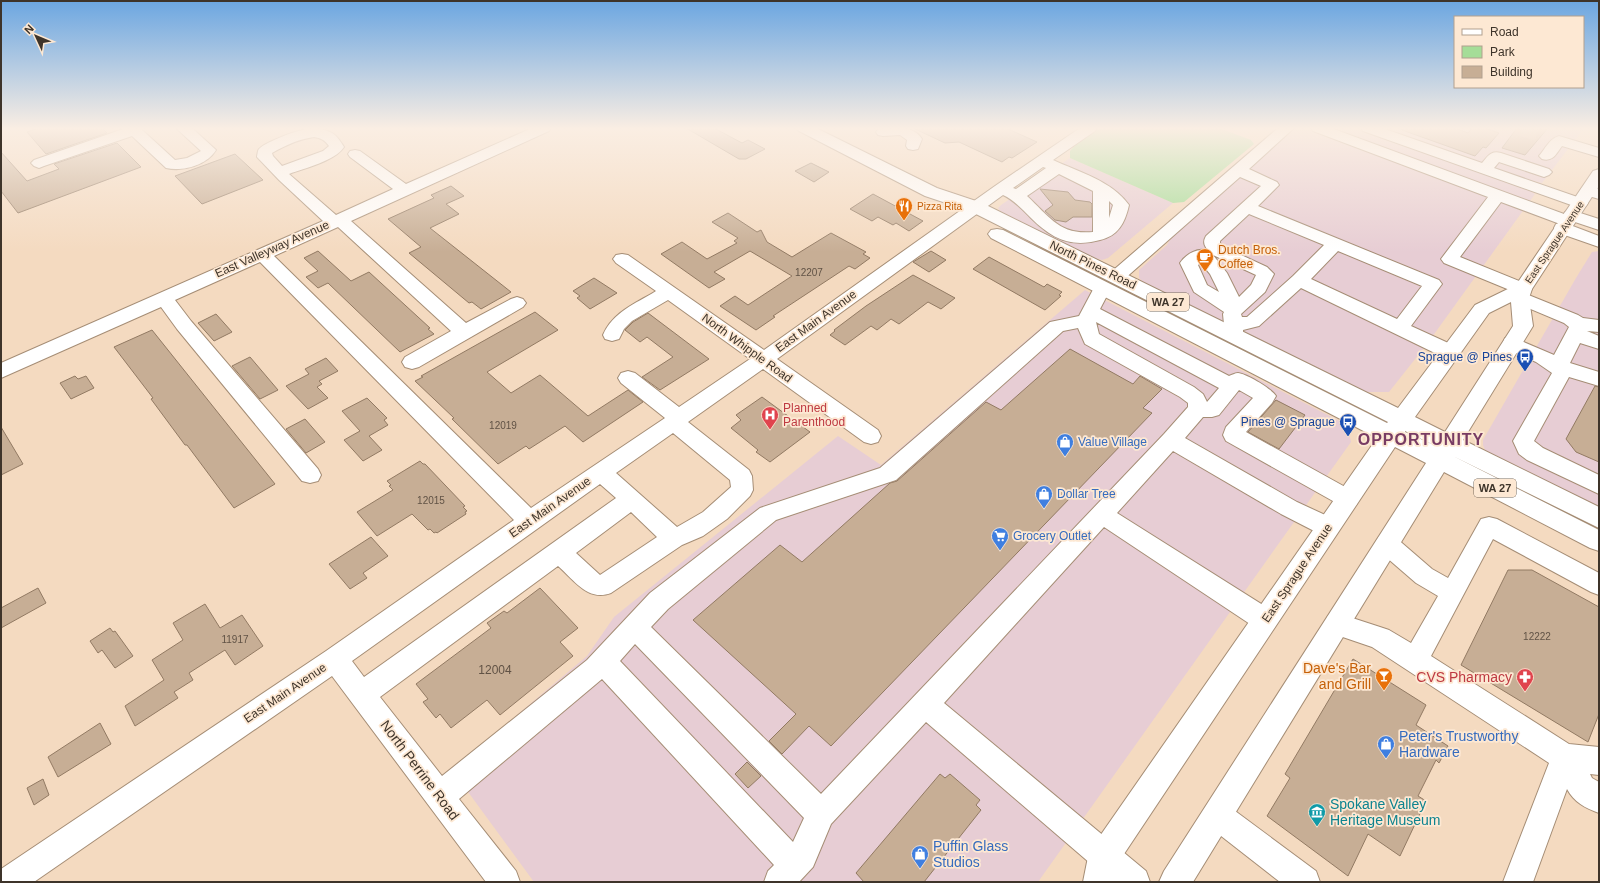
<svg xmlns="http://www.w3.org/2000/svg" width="1600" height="883" font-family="Helvetica,sans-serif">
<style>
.commercial{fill:#e7cdd4}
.green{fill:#a5dd98}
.building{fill:#c7ae95;stroke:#927a63}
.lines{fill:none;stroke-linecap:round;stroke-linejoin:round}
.minor-tunnel{stroke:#d0b9a2;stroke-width:16;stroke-dasharray:16 8;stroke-linecap:butt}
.minor-casing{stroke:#a58d75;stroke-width:2}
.major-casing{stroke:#a58d75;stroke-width:2}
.minor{fill:#fff;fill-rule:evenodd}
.major{fill:#fff;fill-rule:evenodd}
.labels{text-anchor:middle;stroke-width:3.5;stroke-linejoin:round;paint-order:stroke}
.far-food-label{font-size:10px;fill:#c56008;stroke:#fde8d3;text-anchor:start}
.far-street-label{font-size:10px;fill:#3e342a;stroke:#fde8d3}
.number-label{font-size:10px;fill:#605245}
.shield{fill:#fde8d3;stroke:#776a5d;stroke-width:1}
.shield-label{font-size:11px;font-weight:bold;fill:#3e342a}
.street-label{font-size:12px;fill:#3e342a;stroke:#fde8d3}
.food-label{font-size:12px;fill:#c56008;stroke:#fde8d3;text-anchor:start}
.transit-label{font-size:12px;fill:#164399;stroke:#fde8d3;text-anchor:end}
.health-label{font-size:12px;fill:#be3a42;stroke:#fde8d3;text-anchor:start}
.shop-label{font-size:12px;fill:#366cbe;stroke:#fde8d3;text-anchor:start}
.near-number-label{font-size:12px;fill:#605245}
.near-food-label{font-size:14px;fill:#c56008;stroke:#fde8d3;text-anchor:end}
.near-health-label{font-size:14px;fill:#be3a42;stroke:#fde8d3;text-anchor:end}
.near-shop-label{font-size:14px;fill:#366cbe;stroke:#fde8d3;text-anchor:start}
.near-street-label{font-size:14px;fill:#3e342a;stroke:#fde8d3}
.near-culture-label{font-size:14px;fill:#0d838f;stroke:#fde8d3;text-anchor:start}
.district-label{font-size:16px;font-weight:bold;letter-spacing:1px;fill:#783b63;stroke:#fde8d3}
</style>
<rect width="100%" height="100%" fill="#f4dac0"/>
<g class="commercial">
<path d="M1295,128H1360L1523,187L1535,194L1427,344L1389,392H1366L1144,283L1139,278V270L1167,245L1176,229Z"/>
<path d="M1376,128H1584L1542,183L1519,178Z"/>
<path d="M1070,158L1173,203L1108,258L1102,260L1095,258L1001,212L998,208L1001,205Z"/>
<path d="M1599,251V508L1492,455L1485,450L1483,445V440L1576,278L1592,252Z"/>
<path d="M1085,290L1347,425L1351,442L1038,882H534L452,770L587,656L614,617L838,436L881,465Z"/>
</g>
<path class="green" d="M1096,128H1219L1251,140L1254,144L1184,202L1173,203L1070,158V151L1081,139Z"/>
<g class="building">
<path d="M38,128H102L107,133L46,154L27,132Z"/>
<path d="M686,128H714L742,143L748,140L765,149L746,159H739Z"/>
<path d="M913,128H1006L1037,142L1012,158L1009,157L1002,162L959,142L945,143Z"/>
<path d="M1402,128H1455L1468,133L1472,128H1485L1499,133L1486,148L1483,147L1475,156L1402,130Z"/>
<path d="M1517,128H1548L1525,155L1502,148Z"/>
<path d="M117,143L141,167L18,213L1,191V152L27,181L59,169L54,164Z"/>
<path d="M235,154L263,180L202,204L175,176Z"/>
<path d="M811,163L829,172L814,182L795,171Z"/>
<path d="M451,186L464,196L446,204L459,214L430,228L511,292L481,309L472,302L469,303L409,253L421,247L388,219L434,198L431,195Z"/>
<path d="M1040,189L1068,192L1075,200L1090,202L1092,204V217H1073L1066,222L1055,220L1045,211L1053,205Z"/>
<path d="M873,194L923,221L909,231L896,223L893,225L878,217L872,221L850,209Z"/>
<path d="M728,213L757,232L761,230L767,242L792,257L831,233L866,252L863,254L870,258L855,269L849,266L773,316L775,317L756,330L720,306L735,296L748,305L792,276L750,251L714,272L725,279L709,288L661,254L682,242L707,259L737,243L734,241L738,238L712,222Z"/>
<path d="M318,251L351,281L369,272L430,328L428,329L434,334L400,352L328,283L318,288L306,277L318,271L304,258Z"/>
<path d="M931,251L946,260L929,272L913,262Z"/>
<path d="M989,257L1044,287L1047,284L1062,292L1059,295L1061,296L1045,310L973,269Z"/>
<path d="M913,275L955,298L941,309L928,302L899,324L891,319L877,330L871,326L845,345L830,335L835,331L834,330L866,306Z"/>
<path d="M594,278L617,293L590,309L577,298L580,296L573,291Z"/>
<path d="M535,312L558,330L487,372L511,393L540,375L588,416L628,390L643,402L583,442L565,426L529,449L526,446L498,464L452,419L454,418L415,381L423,377L421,376Z"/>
<path d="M648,313L709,359L660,390L642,377L673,357L647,337L640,342L625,330L633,322Z"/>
<path d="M216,314L232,332L214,341L198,323Z"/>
<path d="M152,330L235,434L275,484L234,508L187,445H185L151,399L153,398L114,347Z"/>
<path d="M1070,349L1133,384L1140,376L1162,389L1143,408L1152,413L831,746L809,726L782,754L769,741L796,714L693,620L780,545L802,562L890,483L897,481L986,402L1001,410Z"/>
<path d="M250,357L278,390L260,399L232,366Z"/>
<path d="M326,358L338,371L319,381L322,384L317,387L328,398L308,409L286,386L309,374L305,369Z"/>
<path d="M75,376L78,379L86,376L94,388L71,399L60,383Z"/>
<path d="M1595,386L1599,387V462L1576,452L1566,439Z"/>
<path d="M762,397L810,432L770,462L756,452L758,450L731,428L741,420L736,415Z"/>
<path d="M367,398L387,418L384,420L388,425L369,436L382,450L363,461L344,440L360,431L342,411Z"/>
<path d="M1276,400L1305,415L1279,449L1248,432Z"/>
<path d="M305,419L325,442L306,453L286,429Z"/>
<path d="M1,427L23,464L1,475Z"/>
<path d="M420,461L423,464H425L465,506L463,507L467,511L465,512L466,514L437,533L436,532L434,533L430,529L428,530L412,514L377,536L357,512L393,490L389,486L391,485L387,481Z"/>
<path d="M371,537L388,556L363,573L367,578L350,589L329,564Z"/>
<path d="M1508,570H1532L1599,607V714L1588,742L1461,665Z"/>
<path d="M38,588L46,603L1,628V608Z"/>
<path d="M540,588L578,628L560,642L573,656L500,715L487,700L451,728L440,714L436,718L423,702L428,699L416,684L491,628L487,623L504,611L507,613Z"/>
<path d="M205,604L220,628L242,615L263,646L235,665L225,650L189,673L193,680L174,692L178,698L135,726L125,706L164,680L152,660L183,640L173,623Z"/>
<path d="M110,628L113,632L115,631L133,656L115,668L102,650L98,653L90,641Z"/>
<path d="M1353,659L1426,705L1416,725L1448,746L1439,763L1436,760L1418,796L1426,801L1400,856L1368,834L1348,876L1267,816L1290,778L1285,774Z"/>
<path d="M100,723L111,744L58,777L48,757Z"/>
<path d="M747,762L761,776L748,788L735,774Z"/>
<path d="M940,774L945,778L950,774L980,800L976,805L981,810L924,882H864L856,873Z"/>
<path d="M43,779L49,795L34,805L27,788Z"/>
</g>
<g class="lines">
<path class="minor-tunnel" d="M1522,128L1544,135"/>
<g class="minor-casing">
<g id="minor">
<path d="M126,128H140L175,160L187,158L201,151L176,128H192L216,150C207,165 183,172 166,168L132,136L44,166L39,168L34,166L31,163L34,160Z"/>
<path d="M532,128H551L549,131L351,221L466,323L511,299L517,297L523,299L526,303L523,307L419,367L412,369L405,367L402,362L405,357L451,331L338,227L274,256L531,508L665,418L621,383L618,378L621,373L628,371L635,373L679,407L750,359L668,300L632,321L624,329L619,339L612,341L605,339L603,335C613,312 635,304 656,291L616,263L613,259L616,255L622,254L628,255L764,350L995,186L1080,128H1097L1095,131L1053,160C1079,172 1112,181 1129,205C1125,223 1118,236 1100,240C1071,248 1052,239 1031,218C1022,209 1014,200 1003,195L777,359L878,430L881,436L878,442L871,444L864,442L763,369L688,422L749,470L752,476L753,490L750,496L727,519L703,536L682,545L611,593C588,602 574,580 558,566L380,697L442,776L587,660L650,593L760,508L880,468L1050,322L1079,316L1096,284L1102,282L1108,284L1111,288L1100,309L1229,376C1232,375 1235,373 1238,373C1247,374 1272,389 1276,396L1272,403L1246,432L1356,493L1359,499L1356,505L1348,508L1340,505L1226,441L1223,435L1226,427L1253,398L1239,390L1219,415L1212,417H1203L1185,438L1297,502L1336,520L1339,527L1336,534L1328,536L1320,534L1281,514L1173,451L1117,513L1274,612L1277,620L1274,628L1265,631L1256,628L1104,527L944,703L1146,871L1150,882H1112L926,722L831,824L813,867L799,882H764L768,871L774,865L602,679L459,799L516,871L520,882H486L332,676L34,882H1V869L326,651L514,520L260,262L175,300L191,321L318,469L321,475L318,481L310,483L302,481L177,329L161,307L1,378V363L323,221L279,180L257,157C257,156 258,151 258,151C259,147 266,144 270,142C287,134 311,123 330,132C337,135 340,141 344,147C335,161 305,168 289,174L336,215L393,189L350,157L348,154L350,151L355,150L360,151L406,184ZM314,137C321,138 325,140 329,146L323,151L282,166L273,156L272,153C286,145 299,139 314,137ZM1043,167L1046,168L1016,189L1013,188ZM1059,174L1093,191V232C1059,235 1050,217 1027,196ZM1109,201L1113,205L1109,218ZM1096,322L1219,388L1207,402L1203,394L1194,387L1099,334ZM1078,328L1085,344L1180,397L1188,403V407L1164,434L821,794L651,627L668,609L776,520L896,480L1063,331ZM673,433L730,480L731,487L703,512L677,527L616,473ZM600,484L616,498L364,677L352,661ZM631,512L657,537L600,575L576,553ZM635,644L804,818L793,842L620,661Z"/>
<path d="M881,128C897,128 913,125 922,139L918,149L913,150L908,149L906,146L907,140L900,135L883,136L878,135L876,132L878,129Z"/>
<path d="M1278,128H1294L1249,169L1277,182L1279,185L1258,206L1439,280L1442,284L1411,326L1457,347L1460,352L1457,357L1450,359L1443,357L1301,288L1259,326L1243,330V335L1241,339L1234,341L1227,339L1225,335L1223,314L1224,312L1194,292L1180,263C1186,254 1199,246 1209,252C1205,246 1202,243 1206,236L1261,186L1240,177L1122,281L1116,283L1110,281L1107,277L1110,273ZM1249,214L1324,245L1293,276L1247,317H1242L1241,314L1265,292L1274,274L1267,267L1224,247L1220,243V241ZM1338,251L1422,286L1397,319L1311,279ZM1213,255L1256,275L1251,285L1239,297L1227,273ZM1201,263L1210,274L1219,292L1207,285L1198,265Z"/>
<path d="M1311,128H1331L1564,214L1565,212L1571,210L1599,219V230L1575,222L1570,225L1599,236V247L1556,232L1554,228L1556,224H1560L1501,202L1460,257L1529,285L1532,289L1529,293L1526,294L1578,315L1583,318L1599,320V332L1587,331L1599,336V349L1580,343L1570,363L1599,372V386L1569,377L1534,441L1543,448L1599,475V494L1527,460L1519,454L1513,441L1552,373L1536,362L1505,348L1503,343L1505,338L1512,337L1554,355L1569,327L1564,323L1514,302L1511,298L1514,294L1517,293L1444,263L1441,259L1488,197L1313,131Z"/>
<path d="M1361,128H1382L1482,163C1488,156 1491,150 1501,153L1549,169L1552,172L1549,175L1544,177L1499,162L1494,168L1586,200L1588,203L1586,206L1580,208L1574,206L1363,131Z"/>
<path d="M1559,136L1599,148V157L1562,146C1556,154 1553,162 1542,159L1539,156C1545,149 1550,138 1559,136Z"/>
<path d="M1588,186L1599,189V199L1582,194L1580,191L1582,188Z"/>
<path d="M1489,517L1497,519L1599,573V595L1591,592L1493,539L1431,656L1569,744L1599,747V775L1590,774L1592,778L1599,782V813C1585,808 1574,802 1567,789L1533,882H1503L1549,763L1372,647L1328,632L1325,624L1328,616L1337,613L1380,627L1389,630L1411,643L1438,596L1416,583L1379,551L1375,544L1379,537L1387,534L1395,537L1432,569L1448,578L1481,519Z"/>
<path d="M1217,801L1227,805L1316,871L1320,882H1280L1207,825L1203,815L1207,805Z"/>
</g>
</g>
<g class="major-casing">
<path id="major" d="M796,128H816L937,188L982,203L1398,408L1475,305L1516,285L1593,171L1599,169V186L1532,289L1529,298L1533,326L1463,440L1599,507V528L1453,456L1599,530V551L1590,548L1444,472L1193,882H1159L1164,871L1426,463L1395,447L1118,863L1115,882H1083L1088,857L1093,846L1377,438L991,238L988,234L991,230L997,229L1003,230L1387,423L1388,422L970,211L925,196L799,131ZM1511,302L1513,326L1445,432L1415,417L1489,313ZM1405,431L1436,446L1405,432Z"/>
</g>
<use href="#minor" class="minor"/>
<use href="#major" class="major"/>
</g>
<linearGradient id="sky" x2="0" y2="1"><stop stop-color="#6ba6e1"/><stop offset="0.51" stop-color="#faeee3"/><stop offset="1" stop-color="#faeee3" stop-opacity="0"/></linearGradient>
<rect width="1600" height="252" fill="url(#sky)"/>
<defs>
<g id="restaurant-pin" transform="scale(0.9)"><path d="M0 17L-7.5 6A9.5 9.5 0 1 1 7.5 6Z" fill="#e8710a" stroke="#fde8d3"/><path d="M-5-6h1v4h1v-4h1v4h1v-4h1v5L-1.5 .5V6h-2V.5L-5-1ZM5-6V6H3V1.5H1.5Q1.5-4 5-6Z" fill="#fff"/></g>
<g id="cafe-pin" transform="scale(0.9)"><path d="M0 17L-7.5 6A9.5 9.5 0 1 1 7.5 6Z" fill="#e8710a" stroke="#fde8d3"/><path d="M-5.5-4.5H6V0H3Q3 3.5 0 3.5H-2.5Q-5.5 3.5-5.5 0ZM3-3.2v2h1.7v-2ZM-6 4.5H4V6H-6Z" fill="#fff"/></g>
<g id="bus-pin" transform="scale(0.9)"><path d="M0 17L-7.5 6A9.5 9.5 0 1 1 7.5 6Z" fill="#1a4fb4" stroke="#fde8d3"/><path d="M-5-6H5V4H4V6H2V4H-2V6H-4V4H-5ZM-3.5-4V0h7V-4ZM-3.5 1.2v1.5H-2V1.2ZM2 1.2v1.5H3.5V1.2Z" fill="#fff"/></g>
<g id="hospital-pin" transform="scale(0.9)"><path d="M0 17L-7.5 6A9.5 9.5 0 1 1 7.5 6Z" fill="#e0444e" stroke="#fde8d3"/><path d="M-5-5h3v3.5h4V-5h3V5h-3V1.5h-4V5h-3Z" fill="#fff"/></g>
<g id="shop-pin" transform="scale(0.9)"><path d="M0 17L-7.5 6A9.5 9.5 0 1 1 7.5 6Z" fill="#3f7fe0" stroke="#fde8d3"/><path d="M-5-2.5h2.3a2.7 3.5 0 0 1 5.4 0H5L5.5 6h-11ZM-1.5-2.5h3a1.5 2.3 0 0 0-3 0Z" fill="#fff"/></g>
<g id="supermarket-pin" transform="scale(0.9)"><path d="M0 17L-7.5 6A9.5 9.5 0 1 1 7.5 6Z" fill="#3f7fe0" stroke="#fde8d3"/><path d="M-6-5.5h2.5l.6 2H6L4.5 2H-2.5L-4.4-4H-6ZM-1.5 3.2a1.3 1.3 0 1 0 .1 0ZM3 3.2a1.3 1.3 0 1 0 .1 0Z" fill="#fff"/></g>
<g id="bar-pin" transform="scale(0.9)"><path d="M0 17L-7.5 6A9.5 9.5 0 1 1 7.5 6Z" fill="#e8710a" stroke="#fde8d3"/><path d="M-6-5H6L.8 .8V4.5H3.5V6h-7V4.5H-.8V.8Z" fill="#fff"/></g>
<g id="pharmacy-pin" transform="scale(0.9)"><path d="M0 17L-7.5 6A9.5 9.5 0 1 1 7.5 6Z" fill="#e0444e" stroke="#fde8d3"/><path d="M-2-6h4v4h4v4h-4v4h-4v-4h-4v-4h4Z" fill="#fff"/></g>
<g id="museum-pin" transform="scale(0.9)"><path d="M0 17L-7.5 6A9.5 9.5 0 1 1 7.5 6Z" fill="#0f9aa8" stroke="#fde8d3"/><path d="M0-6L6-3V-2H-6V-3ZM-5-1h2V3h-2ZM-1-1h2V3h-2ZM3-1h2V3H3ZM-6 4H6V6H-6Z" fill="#fff"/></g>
</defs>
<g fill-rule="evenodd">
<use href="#restaurant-pin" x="904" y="206"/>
<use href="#cafe-pin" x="1205" y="257"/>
<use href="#bus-pin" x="1525" y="357"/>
<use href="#hospital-pin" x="770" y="415"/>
<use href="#bus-pin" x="1348" y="422"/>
<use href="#shop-pin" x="1065" y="442"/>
<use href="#shop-pin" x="1044" y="494"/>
<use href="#supermarket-pin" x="1000" y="536"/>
<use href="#bar-pin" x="1384" y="676"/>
<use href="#pharmacy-pin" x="1525" y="677"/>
<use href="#shop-pin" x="1386" y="744"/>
<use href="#museum-pin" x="1317" y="812"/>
<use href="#shop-pin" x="920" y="854"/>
</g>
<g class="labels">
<g class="far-food-label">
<text x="917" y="210">Pizza Rita</text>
</g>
<g class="far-street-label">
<text transform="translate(1554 242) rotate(-56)" y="4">East Sprague Avenue</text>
</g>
<g class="number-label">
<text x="809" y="276">12207</text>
<text x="503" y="429">12019</text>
<text x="431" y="504">12015</text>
<text x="1537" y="640">12222</text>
<text x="235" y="643">11917</text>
</g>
<g class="shield">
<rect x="1147" y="293" width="42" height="18" rx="3"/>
<rect x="1474" y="479" width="42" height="18" rx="3"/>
</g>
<g class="shield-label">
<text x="1168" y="306">WA 27</text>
<text x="1495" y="492">WA 27</text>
</g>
<g class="street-label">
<text transform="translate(272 249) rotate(-24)" y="4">East Valleyway Avenue</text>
<text transform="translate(1093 265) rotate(26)" y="4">North Pines Road</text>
<text transform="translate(816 321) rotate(-36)" y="4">East Main Avenue</text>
<text transform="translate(747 348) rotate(36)" y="4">North Whipple Road</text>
<text transform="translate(550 507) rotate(-35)" y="4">East Main Avenue</text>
<text transform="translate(1297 573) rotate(-56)" y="4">East Sprague Avenue</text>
<text transform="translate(285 693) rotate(-34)" y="4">East Main Avenue</text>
</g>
<g class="food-label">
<text x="1218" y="254">Dutch Bros.<tspan x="1218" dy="14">Coffee</tspan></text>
</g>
<g class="transit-label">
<text x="1512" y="361">Sprague @ Pines</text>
<text x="1335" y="426">Pines @ Sprague</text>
</g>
<g class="health-label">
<text x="783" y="412">Planned<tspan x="783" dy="14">Parenthood</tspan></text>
</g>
<g class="shop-label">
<text x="1078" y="446">Value Village</text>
<text x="1057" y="498">Dollar Tree</text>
<text x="1013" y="540">Grocery Outlet</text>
</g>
<g class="near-number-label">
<text x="495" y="674">12004</text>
</g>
<g class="near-food-label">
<text x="1371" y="673">Dave's Bar<tspan x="1371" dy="16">and Grill</tspan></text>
</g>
<g class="near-health-label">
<text x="1512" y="682">CVS Pharmacy</text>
</g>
<g class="near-shop-label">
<text x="1399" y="741">Peter's Trustworthy<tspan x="1399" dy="16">Hardware</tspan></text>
<text x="933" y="851">Puffin Glass<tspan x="933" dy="16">Studios</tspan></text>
</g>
<g class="near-street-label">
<text transform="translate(420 770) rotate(53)" y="5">North Perrine Road</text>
</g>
<g class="near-culture-label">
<text x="1330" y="809">Spokane Valley<tspan x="1330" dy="16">Heritage Museum</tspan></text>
</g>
<g class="district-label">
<text x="1421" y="445">OPPORTUNITY</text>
</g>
</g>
<rect width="1600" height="883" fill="none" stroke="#3e342a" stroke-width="4"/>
<rect x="1454" y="16" width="130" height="72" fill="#fde8d3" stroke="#b1a08f"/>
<rect x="1462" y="29" width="20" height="6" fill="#ffffff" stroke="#b1a08f"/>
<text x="1490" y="36" font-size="12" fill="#3e342a">Road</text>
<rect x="1462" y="46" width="20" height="12" fill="#a5dd98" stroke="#b1a08f"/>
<text x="1490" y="56" font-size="12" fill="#3e342a">Park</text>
<rect x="1462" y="66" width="20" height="12" fill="#c7ae95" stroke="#b1a08f"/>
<text x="1490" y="76" font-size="12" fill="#3e342a">Building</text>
<g transform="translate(36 36) rotate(314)" stroke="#fde8d3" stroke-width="3" paint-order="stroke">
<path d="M0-3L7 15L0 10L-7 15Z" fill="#3e342a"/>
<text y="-6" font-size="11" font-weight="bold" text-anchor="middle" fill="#3e342a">N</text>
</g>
</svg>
